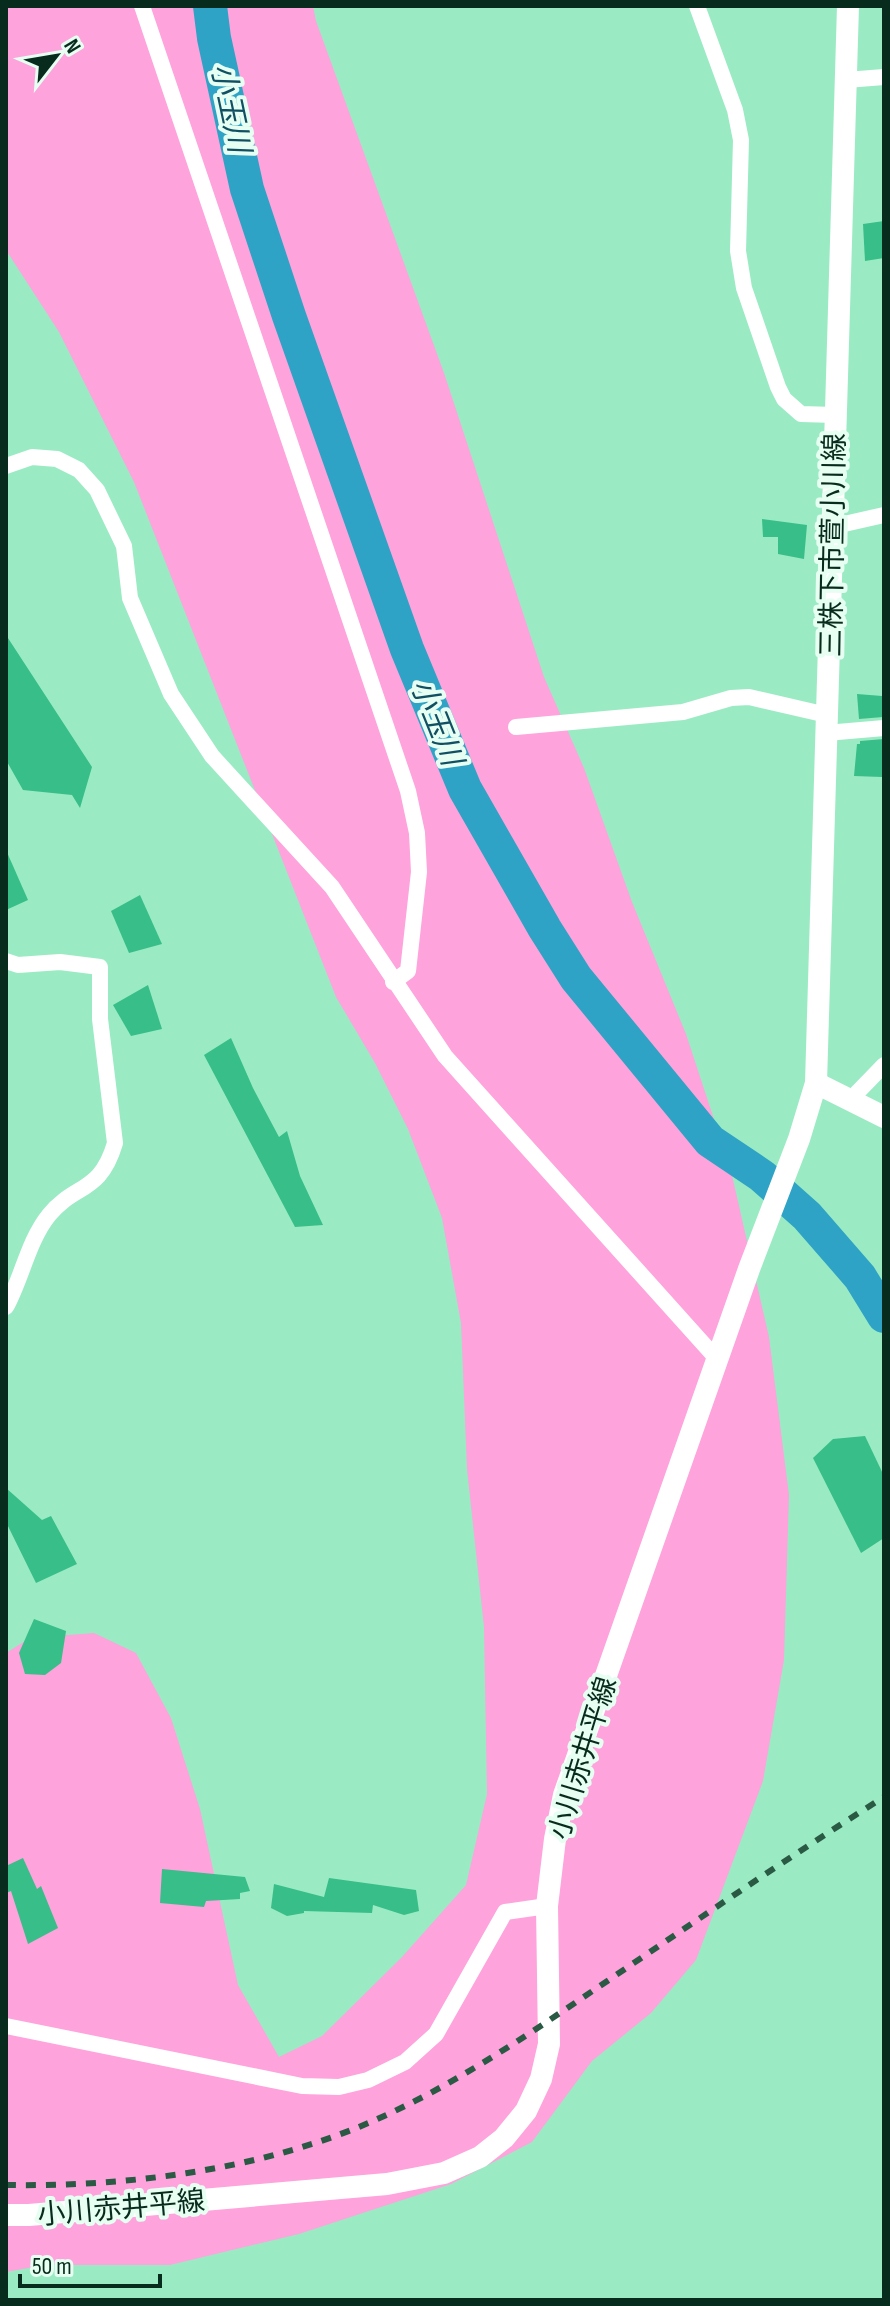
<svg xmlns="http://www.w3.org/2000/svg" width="890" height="2306" font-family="'Sofia Sans Condensed','Noto Sans JP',sans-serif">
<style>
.green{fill:#fea3dc}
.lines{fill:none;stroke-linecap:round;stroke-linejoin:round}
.river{stroke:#2ea3c5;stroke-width:34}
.building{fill:#38be89}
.minor{stroke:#fff;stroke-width:16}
.secondary{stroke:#fff;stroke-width:22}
.rail{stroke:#2a5944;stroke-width:6;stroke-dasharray:10 10;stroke-linecap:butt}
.labels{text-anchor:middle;stroke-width:8;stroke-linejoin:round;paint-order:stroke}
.street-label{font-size:28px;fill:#072b1c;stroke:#e7fef2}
.water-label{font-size:30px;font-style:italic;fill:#115063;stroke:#e7fef2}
</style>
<rect width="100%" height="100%" fill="#9aebc3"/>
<path class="green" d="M6,6H313L316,21L444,373L544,677L584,768L632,902L686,1034L731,1171L769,1337L789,1495L784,1660L763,1781L696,1960L651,2013L592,2061L532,2142L451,2184L299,2234L170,2265H45L6,2272V1653L30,1638L94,1633L136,1653L171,1718L200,1809L238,1985L279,2057L322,2036L402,1957L466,1885L487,1794L484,1627L467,1469L461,1323L442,1218L408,1129L375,1063L336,997L134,482L59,332L6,250Z"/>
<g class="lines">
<path class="river" d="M210,6L214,38L247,189L289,316L407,649L465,789L545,929L576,978L710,1141L762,1176L807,1216L860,1277L884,1316"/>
</g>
<g class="building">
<path d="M884,221V258L865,261L863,224Z"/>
<path d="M762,519L807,525L804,559L778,554V537H763Z"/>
<path d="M6,635L92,767L80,808L72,795L23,790L6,760Z"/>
<path d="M857,694L882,696L883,717L859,719Z"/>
<path d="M884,739L882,777L854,776L857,744H860V741Z"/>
<path d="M6,850L28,900L6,910Z"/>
<path d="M140,895L162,944L129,953L111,911Z"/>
<path d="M148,985L162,1029L131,1036L113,1005Z"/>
<path d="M231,1038L253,1088L279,1137L287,1131L300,1176L323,1225L295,1227L204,1055Z"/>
<path d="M865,1436L884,1476V1538L861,1553L813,1458L833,1439Z"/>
<path d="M6,1488L42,1520L51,1516L77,1564L36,1583L6,1522Z"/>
<path d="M34,1619L66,1631L61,1663L45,1675L25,1674L19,1653Z"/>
<path d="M23,1858L37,1889L41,1886L58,1928L28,1944L11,1891L6,1893V1866Z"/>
<path d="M162,1869L245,1877L250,1891L240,1893V1899L206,1901L204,1907L160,1903Z"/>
<path d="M329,1878L416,1890L419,1911L404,1915L373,1905L372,1913L304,1911V1913L287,1916L271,1908L274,1884L324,1897Z"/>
</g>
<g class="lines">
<g class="minor">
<path d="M142,6L408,791L417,833L419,872L408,971L393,982"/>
<path d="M697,6L735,110L741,140L738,251L744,288L778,387L784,399L801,414L835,415"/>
<path d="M846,80L884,77"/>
<path d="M6,466L32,457L57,459L79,470L97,490L124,546L130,598L171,694L212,756L332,887L445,1056L717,1359"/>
<path d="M831,527L884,515"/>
<path d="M516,727L683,712L731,698L749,697L827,715"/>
<path d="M826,733L884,728"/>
<path d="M6,961L18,965L60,962L100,967V1019L115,1143C100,1194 75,1183 49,1215C28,1241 22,1278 6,1307"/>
<path d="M849,1101L884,1065"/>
<path d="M6,2026L302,2086L339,2087L368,2080L405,2062L436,2034L505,1912L547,1906"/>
</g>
<g class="secondary">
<path d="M816,1083L884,1117"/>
<path d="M6,2215H29L387,2184L444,2173L480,2157L504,2138L526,2111L541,2079L549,2044L547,1906L555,1839L564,1795L749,1269L799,1139L816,1083L848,6"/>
</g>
<path class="rail" d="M6,2185C127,2187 261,2170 373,2121C462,2082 542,2025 622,1971C709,1912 795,1853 884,1797"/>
</g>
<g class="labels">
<g class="street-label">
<text transform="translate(832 545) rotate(-89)" y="10">三株下市萱小川線</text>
<text transform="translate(582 1758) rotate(-73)" y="10">小川赤井平線</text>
<text transform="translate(121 2207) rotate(-5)" y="10">小川赤井平線</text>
</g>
<g class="water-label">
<text transform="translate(231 108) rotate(78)" y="10">小玉川</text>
<text transform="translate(437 722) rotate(68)" y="10">小玉川</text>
</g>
</g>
<rect width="890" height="2306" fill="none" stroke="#072b1c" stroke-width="16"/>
<g transform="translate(56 56) rotate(59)" stroke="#e7fef2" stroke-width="6" paint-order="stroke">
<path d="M0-6L14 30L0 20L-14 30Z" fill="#072b1c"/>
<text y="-12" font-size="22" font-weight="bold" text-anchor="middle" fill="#072b1c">N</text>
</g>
<path d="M20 2274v12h140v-12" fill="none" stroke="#072b1c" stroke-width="4"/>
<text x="32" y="2274" font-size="24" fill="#072b1c" stroke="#e7fef2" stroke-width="6" paint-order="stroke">50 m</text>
</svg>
